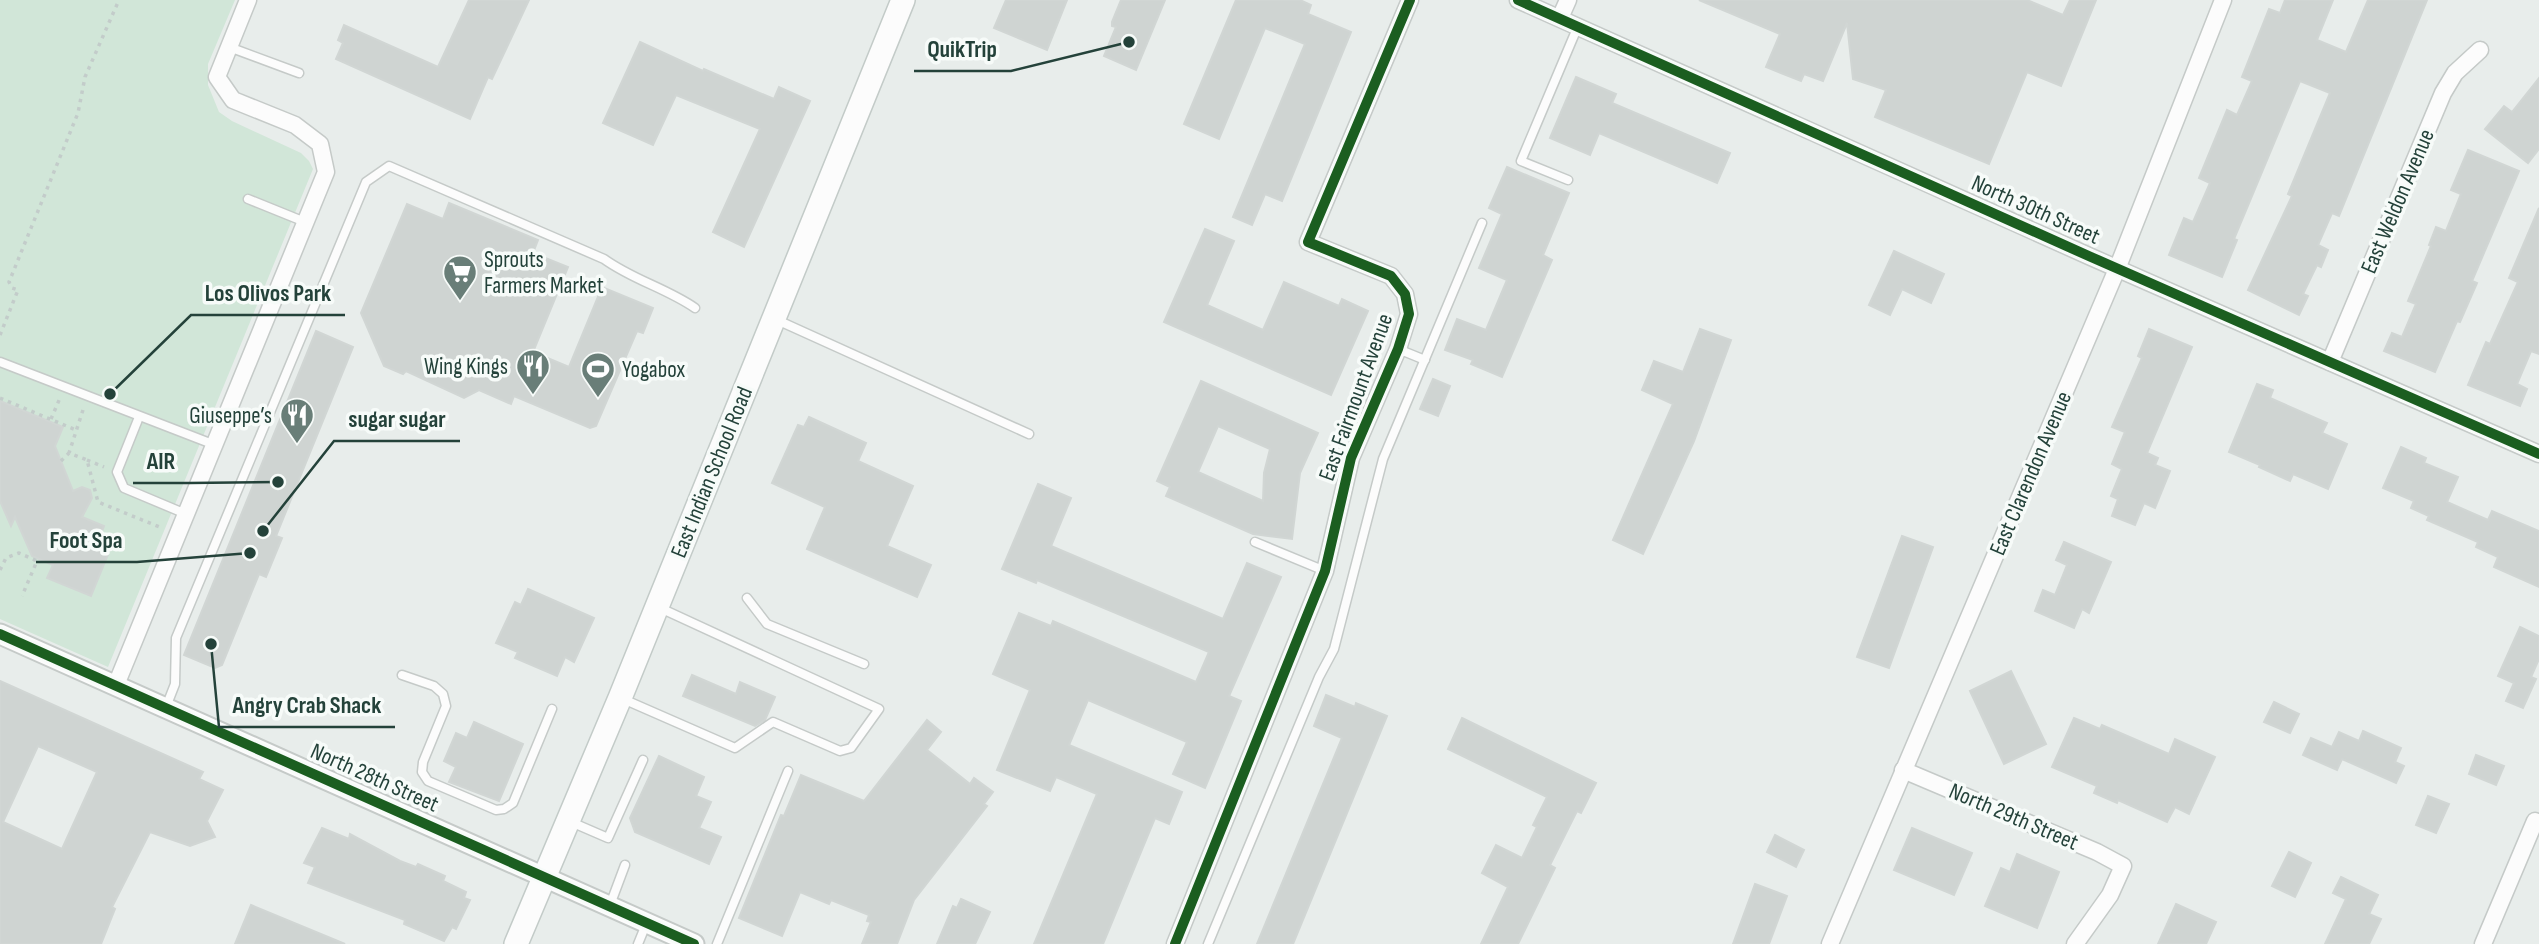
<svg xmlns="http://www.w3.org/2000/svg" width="2539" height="944" font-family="'Sofia Sans Condensed',sans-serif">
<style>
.green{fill:#d1e6d8}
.building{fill:#cfd4d2;stroke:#d1d6d4;stroke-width:2;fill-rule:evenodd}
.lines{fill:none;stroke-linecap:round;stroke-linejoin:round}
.service-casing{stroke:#c5cac8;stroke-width:11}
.minor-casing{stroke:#c5cac8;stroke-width:19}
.tertiary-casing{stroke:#c5cac8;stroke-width:23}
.secondary-casing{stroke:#c3cbc8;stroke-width:26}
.path{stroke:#c3ccca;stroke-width:3.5;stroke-dasharray:3.5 5;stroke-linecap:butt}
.service{stroke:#fcfcfc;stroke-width:8}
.minor{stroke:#fcfcfc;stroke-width:16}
.tertiary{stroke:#fcfcfc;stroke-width:19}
.secondary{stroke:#fcfcfc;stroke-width:23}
.cycleway-casing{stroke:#f7fbf9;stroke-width:15}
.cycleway{stroke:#1b5e20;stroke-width:10}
.labels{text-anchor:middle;stroke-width:7;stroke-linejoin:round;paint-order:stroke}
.street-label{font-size:23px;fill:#24423a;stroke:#f7fbf9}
.poi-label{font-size:23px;fill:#24423a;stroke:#f7fbf9;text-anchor:start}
.leader{fill:none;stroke:#24423a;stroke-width:2.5}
.callout-dot{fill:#24423a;stroke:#f7fbf9;stroke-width:2.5}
.callout-label{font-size:24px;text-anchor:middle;font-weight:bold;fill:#24423a;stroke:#f7fbf9;stroke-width:7;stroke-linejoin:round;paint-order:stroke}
</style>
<rect width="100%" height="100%" fill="#e8edeb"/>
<path class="green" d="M0,0H235L208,64V85L219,112L232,121L301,153L309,161L313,169L108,667L0,619Z"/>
<g class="building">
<path d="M469,0H529L492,79L488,77L470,119L336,59L343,43L338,40L344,25L438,67Z"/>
<path d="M1006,0H1067L1047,50L994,28Z"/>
<path d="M1121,0H1165L1136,70L1104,56L1116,27L1112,26V22Z"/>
<path d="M1236,0H1300L1311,5L1308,14L1351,32L1282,201L1265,194L1252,225L1233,217L1305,44L1265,28L1219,139L1184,124Z"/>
<path d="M1699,0H2027L2063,15L2070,0H2096L2061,86L2027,72L1989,164L1875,117L1886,90L1853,79L1847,23L1823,81L1804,74L1801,81L1766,67L1780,34Z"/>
<path d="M2285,0H2333L2317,40L2346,52L2368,0H2427L2339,216L2332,213L2318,245L2328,250L2321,267L2317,265L2303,294L2308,296L2299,315L2248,290L2292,196L2288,194L2330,93L2300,81L2234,239L2237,240L2222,277L2169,255L2184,218L2193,222L2210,183L2199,178L2227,110L2237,115L2252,81L2242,77L2269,9L2280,13Z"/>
<path d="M640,42L703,71L704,69L774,99L779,87L810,101L744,247L713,232L760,129L676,95L653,145L603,123Z"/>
<path d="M1576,77L1616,94L1612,103L1730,153L1717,183L1599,133L1590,155L1550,138Z"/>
<path d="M2539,78V149L2528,163L2485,129L2504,106L2512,112Z"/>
<path d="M2468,150L2519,171L2472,281L2477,283L2460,322L2457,321L2435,372L2384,351L2392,333L2402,337L2416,304L2408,301L2431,246L2429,245L2436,227L2446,231L2461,194L2451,190Z"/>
<path d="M1507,167L1569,193L1543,255L1552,260L1502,377L1471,364L1473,360L1445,350L1457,319L1486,330L1507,280L1479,268L1502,214L1489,208Z"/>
<path d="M449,203L538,240L533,253L568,267L533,352L569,367L602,287L653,308L643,333L637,331L596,426L590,428L514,396L511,404L479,390L464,398L406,371L403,374L384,366L361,313L407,204L443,219Z"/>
<path d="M2539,208V354L2531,351L2517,384L2527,389L2520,406L2468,385L2486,342L2490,344L2518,282L2509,278Z"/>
<path d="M1205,229L1234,241L1207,305L1263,330L1284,282L1339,306L1342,299L1368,311L1331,395L1164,322Z"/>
<path d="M1894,251L1944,274L1931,303L1902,289L1890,315L1869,305Z"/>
<path d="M1700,329L1731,340L1694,441L1643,554L1613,540L1673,404L1642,390L1654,361L1683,372Z"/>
<path d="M2149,329L2192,347L2147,453L2158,458L2155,465L2170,471L2155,508L2144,503L2135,525L2112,516L2118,499L2111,496L2122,469L2112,464L2125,432L2112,427L2142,358L2138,356Z"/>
<path d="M316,331L353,347L276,536L282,538L266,577L259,574L222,665L215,668L184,655Z"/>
<path d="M1433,379L1450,386L1438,416L1420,409Z"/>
<path d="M1201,381L1318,433L1300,473L1292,539L1253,534L1166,496L1170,487L1157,481ZM1218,426L1270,449L1264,473L1263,501L1198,472Z"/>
<path d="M2257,384L2273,390L2270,398L2327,423L2322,433L2347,444L2328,489L2293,474L2290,481L2259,467L2260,465L2229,452Z"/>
<path d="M0,401L63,427L55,446L73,491L82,487L90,490L92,498L82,517L104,526L96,546L109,552L91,596L47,578L53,565L32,556L15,517L11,526L0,501Z"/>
<path d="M809,417L866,443L858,461L913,486L887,546L931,565L917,597L807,549L825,507L772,483L798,425L804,427Z"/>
<path d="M2401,447L2426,458L2424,463L2458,477L2447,502L2488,520L2492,511L2539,531V587L2494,567L2498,557L2476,547L2478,542L2427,520L2429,516L2411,508L2414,501L2383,488Z"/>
<path d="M1038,484L1071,498L1051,546L1223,619L1247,563L1281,577L1229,696L1241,701L1205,788L1173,774L1187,742L1088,700L1069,745L1182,792L1169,824L1155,818L1103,944H1034L1097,794L1056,777L1050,791L997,770L1030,690L993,674L1019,613L1051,626L1053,621L1196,682L1209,652L1037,580L1036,583L1002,569Z"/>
<path d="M1902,536L1933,547L1889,668L1857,657Z"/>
<path d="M2064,542L2111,562L2089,613L2082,609L2074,628L2035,611L2043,590L2055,595L2067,565L2056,560Z"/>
<path d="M528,589L594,618L574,662L565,657L557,676L515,658L518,652L496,643L515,602L521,605Z"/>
<path d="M2520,627L2539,636V659L2531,677L2536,679L2523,708L2506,701L2514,683L2498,676Z"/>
<path d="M2011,671L2046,744L2004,764L1970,691Z"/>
<path d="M692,675L736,694L740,682L775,697L765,720L755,726L683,696Z"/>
<path d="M0,681L203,772L199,779L223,790L207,821L215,837L190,846L150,832L112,907L115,909L101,944H0ZM38,746L97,772L62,849L3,822Z"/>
<path d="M1326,695L1355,707L1356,703L1387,716L1293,944H1257L1342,738L1314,726Z"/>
<path d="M2274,702L2299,714L2290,733L2264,722Z"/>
<path d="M1462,718L1596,783L1581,813L1577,811L1550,865L1555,868L1518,944H1481L1508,887L1482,873L1496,845L1522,858L1537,827L1533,825L1547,797L1448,749Z"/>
<path d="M2074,718L2100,729L2102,725L2169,754L2175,739L2215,757L2189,814L2175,807L2167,822L2118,800L2117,803L2094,793L2097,786L2052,767Z"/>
<path d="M927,720L941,732L927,750L970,784L974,778L993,792L984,804L987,806L914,900L897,944H862L871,922L867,921L869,915L831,900L829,904L800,892L782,936L739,918L781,815L784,816L801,775L864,801Z"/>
<path d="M474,722L523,744L499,801L449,782L456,767L444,761L456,733L467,738Z"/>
<path d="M2363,731L2401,748L2395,762L2404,766L2396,783L2342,759L2337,770L2303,755L2311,738L2332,747L2339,732L2359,741Z"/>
<path d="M2476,755L2504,766L2496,785L2469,774Z"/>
<path d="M659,756L704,777L696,796L711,802L699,828L721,837L709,864L635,832L630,818Z"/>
<path d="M2428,796L2449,804L2436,833L2416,825Z"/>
<path d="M322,828L349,839L350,834L400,861L416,867L418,864L445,876L443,881L466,892L464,898L470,900L456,929L452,927L444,941L404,924L405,920L308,883L315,867L304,863Z"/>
<path d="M1912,828L1972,853L1954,895L1894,870Z"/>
<path d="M1775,835L1804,850L1796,867L1767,852Z"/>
<path d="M2289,852L2311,863L2295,897L2272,886Z"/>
<path d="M2017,854L2059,872L2037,928L1985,906L2001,868L2010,872Z"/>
<path d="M2341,877L2378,895L2369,914L2381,919L2369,944H2325L2346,899L2333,893Z"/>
<path d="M1755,884L1787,896L1769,944H1733Z"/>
<path d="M961,899L990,912L975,944H937L953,906L957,908Z"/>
<path d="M2176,904L2216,922L2206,944H2158Z"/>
<path d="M251,905L345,944H235Z"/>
</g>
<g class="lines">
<g class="service-casing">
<g id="service">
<path d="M229,47L299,73"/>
<path d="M1568,180L1521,161L1578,26"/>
<path d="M248,199L305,222"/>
<path d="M777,320L1029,434"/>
<path d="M1398,349L1425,360"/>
<path d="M0,362L215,445"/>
<path d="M139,417L117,472L124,488L186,514"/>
<path d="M1255,542L1325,571"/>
<path d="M747,598L767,624L864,664"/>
<path d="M402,675L434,686L443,694L446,706L423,762L422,772L428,781L496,810L504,809L513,803L552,709"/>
<path d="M623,699L735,748L773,722L840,751L851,748L879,709L658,607"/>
<path d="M166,707L175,684L176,638L366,182L389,166L604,259C633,280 666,288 695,308"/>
<path d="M571,822L608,838L643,760"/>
<path d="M610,905L625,865"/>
<path d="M638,944L647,922"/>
<path d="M717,944L788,771"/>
<path d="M1208,944L1319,677L1334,649L1383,459L1482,223"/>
</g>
</g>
<g class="minor-casing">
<g id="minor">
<path d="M1518,0L2091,257L2539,454"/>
<path d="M1560,18L1568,0"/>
<path d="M2330,362L2443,93L2455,73L2480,50"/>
<path d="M116,685L326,172L320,144L295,125L233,100L217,77L248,0"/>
<path d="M1903,770L2097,852L2123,866L2110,895L2075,944"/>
<path d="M1175,944L1325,571L1351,458L1398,349L1409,314L1405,294L1391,276L1308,242L1410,0"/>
<path d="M1830,944L2117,269L2223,0"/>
<path d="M2483,944L2535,821"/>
</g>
</g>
<g class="tertiary-casing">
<path id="tertiary" d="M0,634L694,944"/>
</g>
<g class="secondary-casing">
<path id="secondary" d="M516,944L620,698L903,0"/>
</g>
<g class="path">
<path d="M0,335L18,290L12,288L9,282L78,113L85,77L119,0"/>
<path d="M0,398L76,430"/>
<path d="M83,410L69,453L87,460L98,502L162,528"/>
<path d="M51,419L60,398"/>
<path d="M87,460L104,467"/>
<path d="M61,461L69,453"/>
<path d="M0,570L6,558L19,553L37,561L22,596"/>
</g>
<use href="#service" class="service"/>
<use href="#minor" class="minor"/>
<use href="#tertiary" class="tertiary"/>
<use href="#secondary" class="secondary"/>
<g class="cycleway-casing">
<g id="cycleway">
<path d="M1518,0L2091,257L2539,454"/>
<path d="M0,634L694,944"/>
<path d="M1175,944L1325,571L1351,458L1398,349L1409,314L1405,294L1391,276L1308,242L1410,0"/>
</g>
</g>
<use href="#cycleway" class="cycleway"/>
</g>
<defs>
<g id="supermarket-pin" transform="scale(1.75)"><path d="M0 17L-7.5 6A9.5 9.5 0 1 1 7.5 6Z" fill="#697e78" stroke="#f7fbf9"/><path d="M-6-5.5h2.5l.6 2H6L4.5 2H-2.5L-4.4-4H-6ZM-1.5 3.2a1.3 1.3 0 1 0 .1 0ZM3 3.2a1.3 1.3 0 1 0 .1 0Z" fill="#fff"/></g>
<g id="restaurant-pin" transform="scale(1.75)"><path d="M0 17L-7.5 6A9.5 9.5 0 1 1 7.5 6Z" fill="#697e78" stroke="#f7fbf9"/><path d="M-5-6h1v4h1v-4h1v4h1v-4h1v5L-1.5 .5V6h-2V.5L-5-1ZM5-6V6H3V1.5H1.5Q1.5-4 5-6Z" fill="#fff"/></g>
<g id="stadium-pin" transform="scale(1.75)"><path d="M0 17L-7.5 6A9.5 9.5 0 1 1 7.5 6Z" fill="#697e78" stroke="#f7fbf9"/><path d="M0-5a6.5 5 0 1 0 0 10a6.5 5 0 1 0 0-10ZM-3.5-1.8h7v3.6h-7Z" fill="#fff"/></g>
</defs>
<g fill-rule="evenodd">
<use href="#supermarket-pin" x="460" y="272"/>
<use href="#restaurant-pin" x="533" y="366"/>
<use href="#stadium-pin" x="598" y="369"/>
<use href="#restaurant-pin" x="297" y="415"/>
</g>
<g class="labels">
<g class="street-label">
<text transform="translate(2397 201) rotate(-67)" y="8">East Weldon Avenue</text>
<text transform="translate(2036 209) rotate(24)" y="8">North 30th Street</text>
<text transform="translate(1355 397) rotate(-70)" y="8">East Fairmount Avenue</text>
<text transform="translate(711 472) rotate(-68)" y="8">East Indian School Road</text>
<text transform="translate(2030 473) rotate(-67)" y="8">East Clarendon Avenue</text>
<text transform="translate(375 777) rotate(24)" y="8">North 28th Street</text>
<text transform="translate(2014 816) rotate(23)" y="8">North 29th Street</text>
</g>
<g class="poi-label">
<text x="484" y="267">Sprouts<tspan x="484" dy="26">Farmers Market</tspan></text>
<text x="508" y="374" text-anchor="end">Wing Kings</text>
<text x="622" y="377">Yogabox</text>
<text x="272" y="423" text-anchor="end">Giuseppe’s</text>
</g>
</g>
<path class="leader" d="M1129 42L1011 71H914M110 394L191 315H345M263 531L334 441H460M278 482L189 483H133M250 553L137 562H36M211 644L219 727H395"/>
<g class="callout-dot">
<circle cx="1129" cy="42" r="7"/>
<circle cx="110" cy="394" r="7"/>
<circle cx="263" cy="531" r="7"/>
<circle cx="278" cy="482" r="7"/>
<circle cx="250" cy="553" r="7"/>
<circle cx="211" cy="644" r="7"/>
</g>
<g class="callout-label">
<text x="962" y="57">QuikTrip</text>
<text x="268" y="301">Los Olivos Park</text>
<text x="397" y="427">sugar sugar</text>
<text x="161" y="469">AIR</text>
<text x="86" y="548">Foot Spa</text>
<text x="307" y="713">Angry Crab Shack</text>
</g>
</svg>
